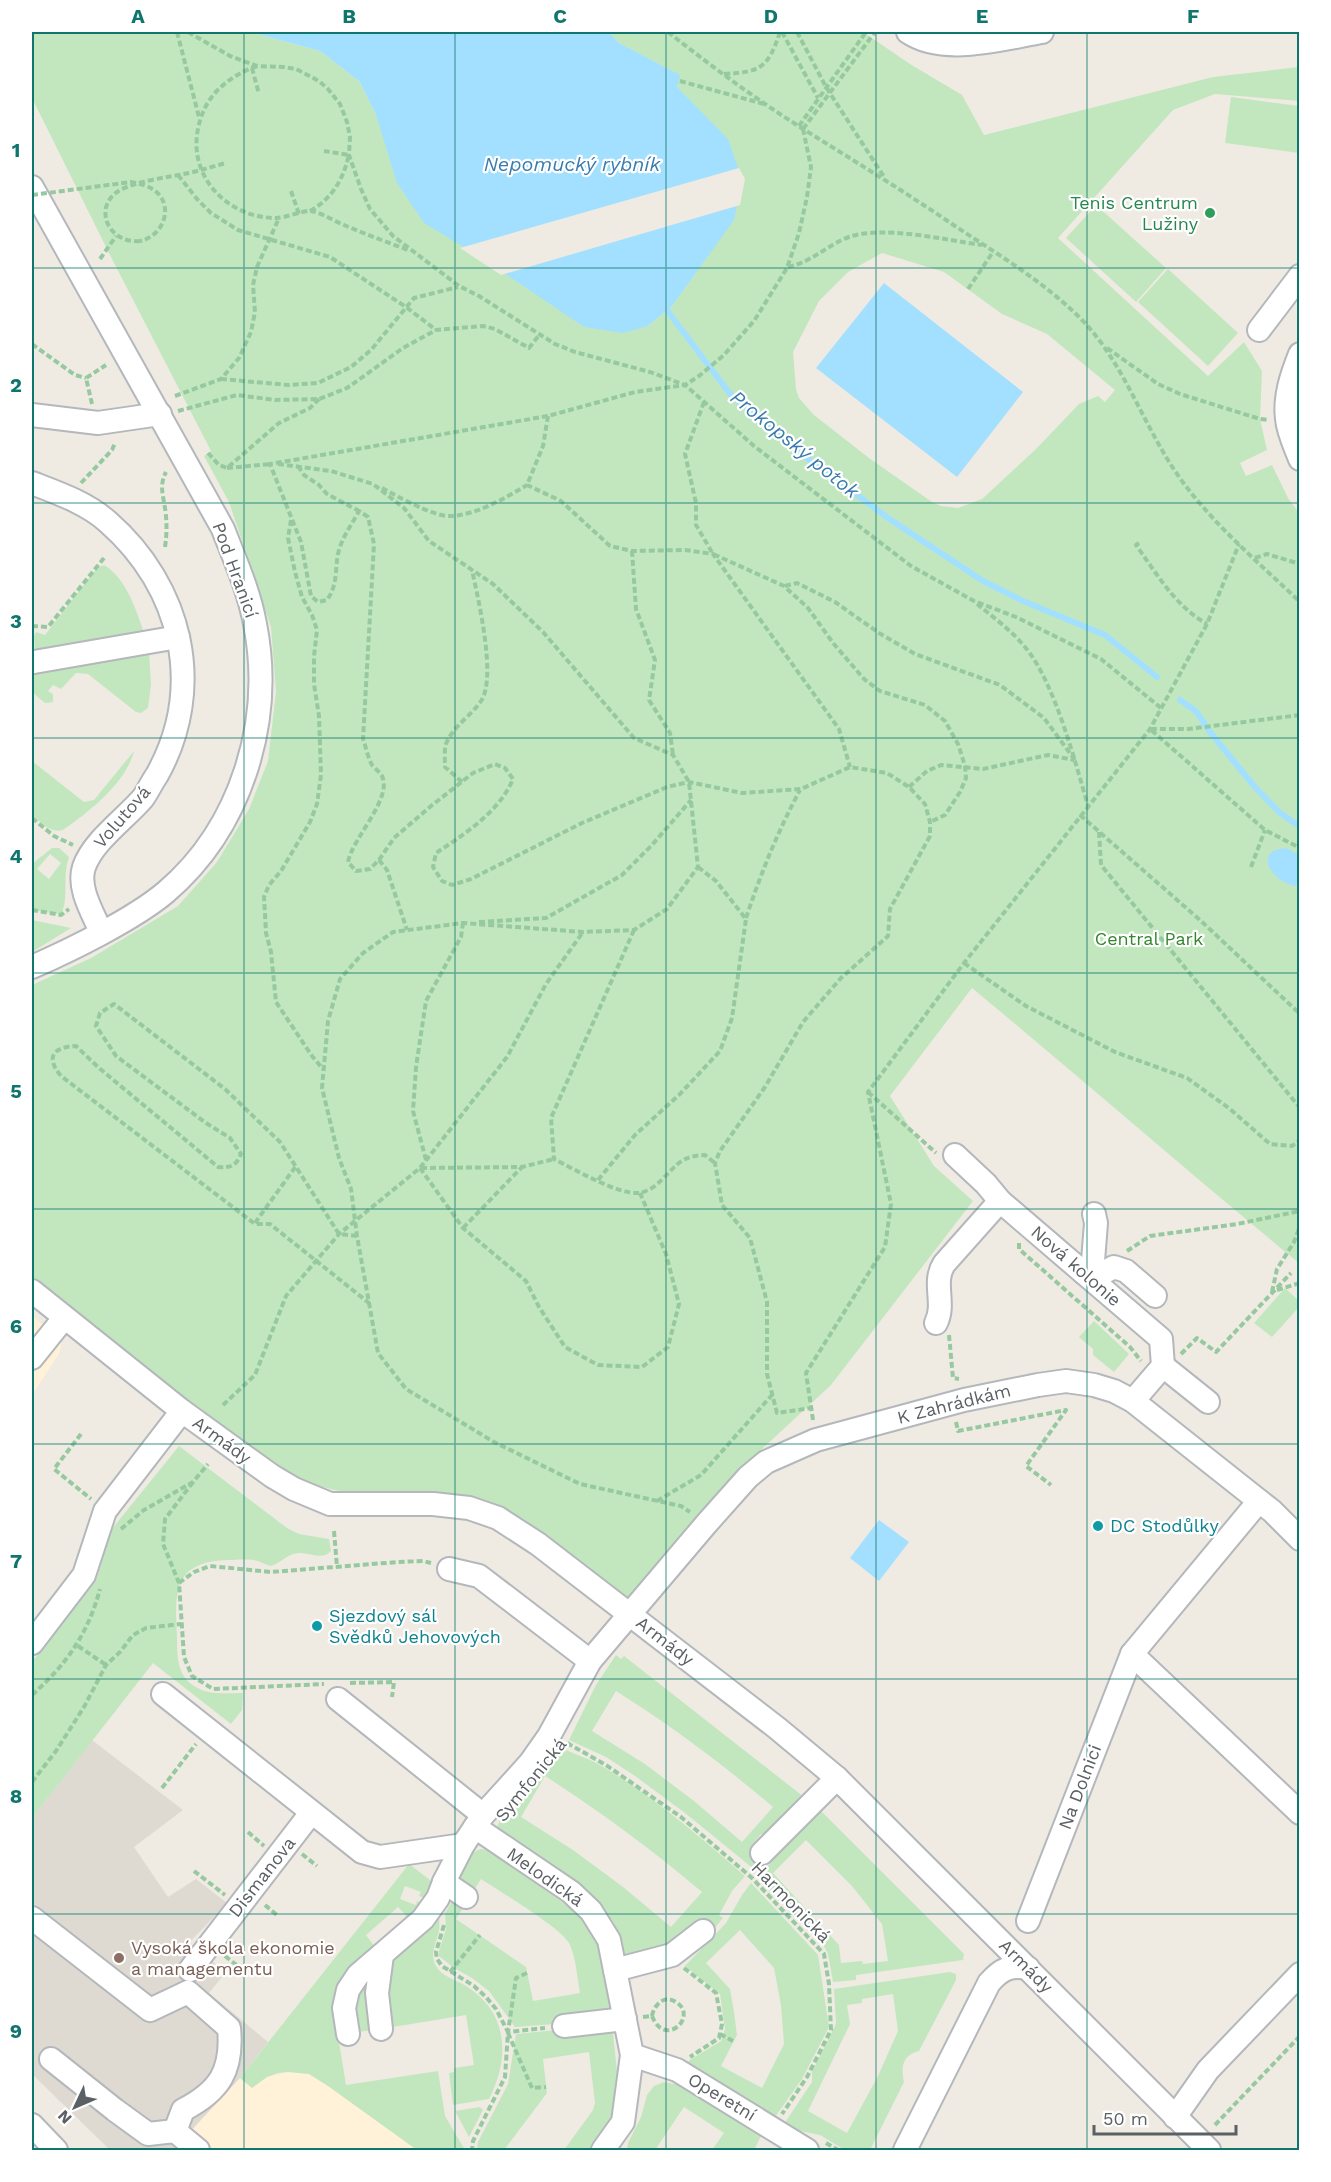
<svg xmlns="http://www.w3.org/2000/svg" width="1331" height="2182" font-family="'Work Sans',sans-serif">
<style>
.commercial{fill:#fff2d8}
.education{fill:#dfdad1}
.green{fill:#c2e7be;fill-rule:evenodd}
.water{fill:#a3e0ff}
.pier{fill:#efebe3}
.lines{fill:none;stroke-linecap:round;stroke-linejoin:round}
.stream{stroke:#a3e0ff;stroke-width:6}
.minor-casing{stroke:#b4b7bb;stroke-width:26}
.path{stroke:#97c9a0;stroke-width:4;stroke-dasharray:6 3;stroke-linecap:butt}
.minor{stroke:#fff;stroke-width:22}
.path-bridge{stroke:#97c9a0;stroke-width:4;stroke-dasharray:6 3;stroke-linecap:butt}
.grid{fill:none;stroke:#0f766e;stroke-width:1.5;stroke-opacity:0.55}
.leisure-dot{fill:#2e9e5b;stroke:#fff;stroke-width:2}
.culture-dot{fill:#0f9aa8;stroke:#fff;stroke-width:2}
.education-dot{fill:#8d6e63;stroke:#fff;stroke-width:2}
.labels{text-anchor:middle;stroke-width:4.5;stroke-linejoin:round;paint-order:stroke}
.leisure-label{font-size:18px;fill:#27864d;stroke:#fff;text-anchor:end}
.street-label{font-size:18px;fill:#5b6064;stroke:#fff}
.park-label{font-size:18px;fill:#358531;stroke:#fff}
.culture-label{font-size:18px;fill:#0d838f;stroke:#fff;text-anchor:start}
.education-label{font-size:18px;fill:#785e54;stroke:#fff;text-anchor:start}
.water-label{font-size:20px;font-style:italic;fill:#397cad;stroke:#fff}
.neatline{fill:none;stroke:#0f766e;stroke-width:2}
.grid-label{font-size:20px;text-anchor:middle;font-weight:bold;fill:#0f766e}
</style>
<rect width="100%" height="100%" fill="#efebe3"/>
<g class="commercial">
<path d="M32,1316L62,1340L59,1354L32,1395Z"/>
<path d="M288,2072L309,2074L328,2086L417,2150H173L240,2078L252,2088L267,2077Z"/>
</g>
<path class="education" d="M92,1740L183,1810L134,1847L168,1897L196,1879L227,1903L189,1943L226,1972L209,1993L268,2042L240,2078L173,2150H110L32,2074V1818Z"/>
<g class="green">
<path d="M32,32H250L320,51L360,82L376,115L648,326L672,306L742,179L735,162L677,87L679,75L619,43L609,32H863L910,64L962,95L984,135L1213,77L1299,67V101L1215,94L1173,110L1058,238L1208,376L1244,342L1262,371L1260,419L1267,450L1240,463L1246,476L1272,465L1288,498L1299,513V1263C1189,1173 1082,1079 972,988L890,1096L934,1166L973,1201L831,1385L748,1462L629,1598L498,1507L444,1493L356,1495L310,1484L258,1459L32,1279V985L91,958L178,906L217,862L249,809L268,761L276,692L271,627L229,502L204,456L211,451L112,259L32,98ZM882,253L944,272L1002,314L1047,334L1115,390L1105,402L1098,396L1079,404L1036,449L982,499L958,508L941,506L932,502L869,458L814,415L799,398L796,389L793,352L819,301L848,272Z"/>
<path d="M1231,97L1299,106V153L1225,143Z"/>
<path d="M1096,205L1166,268L1136,302L1066,238Z"/>
<path d="M1168,269L1238,333L1208,366L1138,302Z"/>
<path d="M104,565C128,579 137,614 146,638L35,653L34,636L36,632L45,635L97,568Z"/>
<path d="M149,650L151,685L148,708L141,713L136,712L88,674L76,673L61,689L53,685L48,691L53,694V702L45,703L32,692V668Z"/>
<path d="M134,751C126,783 90,811 63,830C51,834 41,822 32,815V761L84,802L94,800Z"/>
<path d="M52,848H59L69,857C62,876 69,894 62,913L57,914L32,910V864ZM50,854L61,863L49,879L37,869Z"/>
<path d="M32,920L71,928L32,952Z"/>
<path d="M1285,1288L1299,1301V1307L1272,1337L1254,1323Z"/>
<path d="M1094,1321L1129,1354L1114,1372L1093,1355V1349L1079,1337Z"/>
<path d="M179,1446L287,1528L299,1534L329,1539L331,1551C322,1561 310,1552 298,1553C287,1554 281,1563 271,1566C265,1565 260,1561 254,1560C245,1559 235,1560 227,1560C172,1562 175,1593 177,1637C177,1654 177,1672 190,1683C205,1696 225,1693 243,1693L242,1710L231,1724L153,1663L32,1818V1662L97,1578L111,1530Z"/>
<path d="M616,1655L621,1659L624,1656L804,1797L767,1838L761,1834L750,1847L765,1859L755,1870L685,1813L635,1776L606,1757L569,1740L596,1685ZM616,1691C673,1727 721,1763 773,1807L742,1842L694,1801L645,1764L592,1731Z"/>
<path d="M562,1748C574,1754 588,1758 600,1765C651,1794 701,1838 745,1876L732,1891L719,1915L723,1918L714,1929L710,1925L680,1944L625,1957L614,1923L599,1902L497,1829L499,1822ZM545,1776C602,1813 650,1848 702,1892L671,1927L623,1887L573,1850L521,1817Z"/>
<path d="M820,1810L964,1954L963,1960L856,1975V1980L833,1982L828,1954L824,1946L759,1877L780,1851ZM806,1840L852,1886L882,1924L888,1961L863,1964L862,1961L841,1963L839,1945L773,1873Z"/>
<path d="M481,1849L488,1850L576,1912C581,1918 587,1924 591,1930C599,1945 617,1997 608,2011L555,2024L515,2027L489,1991L472,1978L454,1968L439,1956V1951L446,1929L445,1913L451,1903H456C459,1884 458,1856 481,1849ZM481,1879C499,1891 560,1927 569,1943C576,1956 577,1978 580,1993L533,2001L526,1967L456,1919Z"/>
<path d="M409,1864L434,1883L425,1898L419,1896L421,1892L405,1886L400,1899L416,1905L417,1901L422,1904L408,1918L398,1907L366,1935L375,1947L338,2036L346,2085L438,2071L445,2116L465,2150H417L328,2086L309,2074L288,2072L278,2073L267,2077L252,2088L240,2078Z"/>
<path d="M751,1883L818,1955L829,2027L802,2079L775,2117L688,2062L690,2060L721,2041L725,2029L720,1994L685,1966L726,1923L742,1895ZM740,1930L774,1968L781,2005L784,2044L762,2088L721,2066L737,2035L734,2012L730,1989L706,1963Z"/>
<path d="M439,1912C439,1918 440,1925 439,1930C437,1942 429,1954 436,1966C442,1977 455,1979 466,1986C509,2013 510,2058 489,2099L453,2105L449,2073L454,2072V2068L474,2065L466,2015L387,2028L386,1977L393,1961Z"/>
<path d="M950,1972L956,1974V1980L919,2051C902,2055 901,2067 904,2082L870,2150H845L820,2135L795,2130L784,2124L812,2082V2072L836,2024L834,1989ZM893,1994L898,2031L878,2076L847,2133L808,2111L850,2024L847,2005L862,2003V1999Z"/>
<path d="M369,1974L373,2030L357,2032C354,2008 355,1995 369,1974Z"/>
<path d="M557,2030H611L613,2033L620,2101L611,2124L590,2150H564L593,2110L595,2103L589,2052L543,2059L547,2093L504,2150H477L478,2142L508,2084L516,2034Z"/>
<path d="M664,2082L680,2085L761,2136L754,2150H712L724,2133L684,2107L655,2150H627L628,2143L641,2117L647,2095L654,2086Z"/>
<path d="M480,2107L483,2110L469,2137L455,2111Z"/>
</g>
<g class="water">
<path d="M250,32H609L619,43L680,75L677,87L728,139L742,179L734,220L672,306L648,326L623,333L584,327L480,257L424,223L397,183L376,115L360,82L320,51Z"/>
<path d="M884,283L1023,392L957,477L816,368Z"/>
<path d="M1286,848L1299,855V886C1274,886 1250,850 1286,848Z"/>
<path d="M879,1520L909,1542L879,1581L850,1558Z"/>
</g>
<path class="pier" d="M739,168L745,179L740,205L501,275L460,248Z"/>
<g class="lines">
<g class="stream">
<path d="M663,305L730,394L807,458L888,518L983,581L1023,601L1105,635L1157,677"/>
<path d="M1180,700L1196,711L1210,732L1254,786L1279,812L1300,827"/>
</g>
<g class="minor-casing">
<g id="minor">
<path d="M908,32C943,56 1002,39 1042,32"/>
<path d="M32,187L223,529C235,560 249,591 255,624C274,720 242,827 166,892C134,919 71,950 32,967"/>
<path d="M1259,330L1300,276"/>
<path d="M1300,354C1292,374 1284,397 1287,419C1288,432 1295,446 1300,459"/>
<path d="M32,415L98,423L160,414"/>
<path d="M32,483C58,493 87,503 108,522C182,587 206,687 157,775C152,782 148,791 143,798C125,819 93,841 84,867C77,888 93,913 101,932"/>
<path d="M34,662L178,637"/>
<path d="M955,1155L986,1184L1000,1201"/>
<path d="M1084,1273L1093,1261L1096,1223L1094,1214"/>
<path d="M1095,1282L1101,1274L1114,1267L1126,1271L1155,1296"/>
<path d="M32,1291L182,1411L272,1476L294,1489L330,1504H433L469,1508L498,1518L538,1544L777,1728L837,1778L1209,2150"/>
<path d="M936,1323C946,1303 932,1283 944,1264L1000,1201L1161,1339L1163,1366L1133,1401"/>
<path d="M32,1358L64,1318"/>
<path d="M1163,1366L1208,1402"/>
<path d="M449,1569L479,1576L590,1661"/>
<path d="M32,1643L84,1575L105,1511L182,1411"/>
<path d="M1132,1654L1300,1813"/>
<path d="M163,1694L362,1852L380,1857L463,1845"/>
<path d="M338,1699L483,1815"/>
<path d="M475,1827L571,1892L591,1911L609,1940L632,2055L623,2122L603,2150"/>
<path d="M762,1853L837,1778"/>
<path d="M444,1882L466,1897"/>
<path d="M32,1918L150,2010L188,1992L229,2028C233,2070 220,2091 183,2110L175,2131"/>
<path d="M1028,1921L1132,1654L1259,1501"/>
<path d="M190,1970L311,1813"/>
<path d="M615,1970L672,1955L703,1931"/>
<path d="M564,2026L625,2019"/>
<path d="M381,2029L377,1993L382,1955"/>
<path d="M348,2034L344,2008L348,1990L358,1975L423,1919L438,1898L444,1882L463,1845L483,1815L530,1763L549,1736L590,1661L707,1523L748,1477L766,1462L816,1440L964,1400L1038,1385L1066,1381L1094,1385L1114,1391L1133,1401L1272,1511L1300,1539"/>
<path d="M632,2055L677,2070L807,2150"/>
<path d="M51,2059L115,2110L148,2134L175,2131L198,2150"/>
<path d="M1175,2117L1208,2070L1300,1974"/>
<path d="M32,2125L56,2150"/>
<path d="M905,2150L989,1983C1001,1969 1010,1965 1028,1968"/>
</g>
</g>
<g class="path">
<path d="M177,32L199,117"/>
<path d="M188,32L230,56L257,66L283,67L296,69L319,81L328,89L340,104L347,122L350,137L349,155L361,189L370,209L393,236L459,286L479,296L555,344L575,352L650,372L685,385L754,446L911,566L974,601L1016,617L1101,659L1161,708"/>
<path d="M668,32C710,65 754,98 800,127C851,159 902,190 952,224C997,254 1045,282 1083,321C1124,364 1142,422 1175,471C1208,520 1257,561 1300,602"/>
<path d="M782,32L818,98"/>
<path d="M797,32L826,87L884,177"/>
<path d="M257,66C227,77 204,96 198,129C188,177 228,218 276,218C286,218 303,210 311,211C322,213 334,221 344,225C365,234 387,242 408,250"/>
<path d="M252,68L259,94"/>
<path d="M724,74C761,72 768,68 780,32"/>
<path d="M680,81L764,104"/>
<path d="M799,126L866,32"/>
<path d="M803,129L811,167L807,197L799,233L787,268L754,321L724,355L699,376L685,385L635,392L548,416L270,464L301,542L311,596L318,602L327,600C339,583 334,568 339,550C343,536 352,524 359,511L368,517L374,544L363,739C366,747 368,758 372,765C375,769 380,772 382,776C393,798 352,839 348,862L356,871L370,869L379,860L394,838L431,806L473,773L495,764L505,768L513,779C500,811 465,834 436,853L433,867L442,881L452,885L471,879L582,823L667,787L689,782L742,793L801,789L850,767L887,773L909,787L925,804L930,822V836L890,909L888,936L841,978L803,1022L765,1087L720,1151L715,1163L722,1205L750,1238L767,1302V1374L777,1413L811,1408"/>
<path d="M803,129L875,32"/>
<path d="M178,175L197,199L211,213L238,230L330,257L406,307L436,330"/>
<path d="M291,191L299,214"/>
<path d="M310,211C333,198 343,179 349,155L324,151"/>
<path d="M140,241C109,244 93,209 117,192C133,181 170,177 189,173C202,170 214,166 226,163"/>
<path d="M100,259L116,236"/>
<path d="M788,267C814,261 827,245 849,237C884,225 945,240 982,245"/>
<path d="M968,289L993,252"/>
<path d="M32,344L75,375L86,378"/>
<path d="M1107,348L1158,384L1180,394L1260,419L1268,420"/>
<path d="M221,379L288,385L318,383L351,367L371,350L414,298L458,287"/>
<path d="M175,396L221,379L239,358L251,332L255,312L253,285L257,267L279,218"/>
<path d="M704,402L685,454L696,503V525L713,554L784,586L808,608L833,643L864,679L880,691L925,705L945,721L958,744L965,766L966,778L960,792L945,815L930,822"/>
<path d="M92,404L86,378L106,365"/>
<path d="M178,411L237,395L275,400L319,399L347,388L403,348L436,330L483,326L495,329L529,348L540,334"/>
<path d="M548,416L543,446L527,485L561,501L610,546L632,551L685,550L713,554L839,729L850,767"/>
<path d="M208,453L219,465L227,468L279,423L310,408L319,399"/>
<path d="M278,464L331,471L373,484L404,508L429,541L493,584L543,632L634,738L673,755L689,782L698,867L667,909L634,930L583,932L463,923L393,932L363,953L340,979L328,1021L322,1088L339,1158L351,1189L357,1236L378,1353L406,1389L494,1442L580,1484L681,1506L690,1512"/>
<path d="M298,466L304,475L319,485L327,494L359,511"/>
<path d="M227,468L271,464"/>
<path d="M81,483L112,450L115,443"/>
<path d="M382,488C397,496 434,517 450,516C477,515 505,498 527,485"/>
<path d="M291,520L288,538L295,572L302,597L312,615L317,630L314,656V684L319,716L321,775L317,804L310,822L281,871L269,885L264,897L265,914L266,933L271,952L276,1002L312,1056L323,1069"/>
<path d="M1139,543L1136,545C1157,574 1175,606 1207,624"/>
<path d="M165,547C167,534 167,521 165,508C163,494 159,486 166,472"/>
<path d="M632,551L636,609L655,660L649,700L670,733L673,755"/>
<path d="M1255,558L1267,554L1300,564"/>
<path d="M785,586L797,583L835,602L879,633L915,654L1000,685L1044,718L1075,760"/>
<path d="M977,604C993,617 1011,630 1025,647C1054,681 1075,761 1088,806"/>
<path d="M32,626L48,627L104,558"/>
<path d="M1300,715L1188,729H1150L1265,830L1300,848"/>
<path d="M462,782L445,767C445,760 444,750 446,744C453,726 471,716 481,701C497,678 478,598 472,570"/>
<path d="M909,787L927,771L941,765L983,769L1048,755L1074,760"/>
<path d="M1080,815L1200,920L1300,1014"/>
<path d="M32,818L54,836L73,845"/>
<path d="M1099,832L1101,865L1300,1108"/>
<path d="M379,860L387,870L407,930"/>
<path d="M1251,867L1265,830"/>
<path d="M32,910L61,915L69,909"/>
<path d="M746,918C761,873 778,831 800,790"/>
<path d="M479,922L546,918L622,875L652,845L691,800"/>
<path d="M634,930L551,1118L554,1159C574,1169 618,1195 640,1193C645,1192 653,1188 656,1185C675,1169 677,1156 705,1155L715,1163"/>
<path d="M964,963L1026,1006L1115,1052L1187,1078L1230,1109L1270,1144L1292,1146L1300,1140"/>
<path d="M868,1092L936,1153"/>
<path d="M426,1160L413,1111L416,1067L426,1001L461,937L463,923H465"/>
<path d="M420,1168L463,1228L526,1281L539,1307L565,1347L598,1365L642,1367L668,1347L679,1304L666,1254L640,1193"/>
<path d="M421,1168L522,1167L554,1159"/>
<path d="M598,1180L635,1135L680,1094L720,1051L732,1018L746,919L716,881L698,867"/>
<path d="M255,1223L296,1166"/>
<path d="M463,1228L522,1167"/>
<path d="M357,1236L339,1234L280,1142L225,1089L114,1004L100,1013L96,1026L116,1056L206,1123L230,1138L241,1154C236,1166 231,1168 218,1167L99,1068L76,1046C53,1047 45,1057 61,1076L255,1224H270L369,1303"/>
<path d="M1019,1243V1249L1130,1347L1141,1361"/>
<path d="M1127,1251L1150,1236L1237,1224L1300,1211"/>
<path d="M1277,1290L1300,1283"/>
<path d="M1272,1292L1277,1269L1294,1242L1300,1226"/>
<path d="M949,1335L953,1378L959,1379"/>
<path d="M1181,1354L1197,1338L1216,1352L1291,1273"/>
<path d="M223,1405L255,1375L286,1296L339,1234L420,1168L507,1057L546,984L583,932"/>
<path d="M813,1420L806,1373L885,1247L891,1204L868,1092L964,963L1150,729L1207,624L1239,544"/>
<path d="M956,1422L958,1431L1066,1410L1026,1466L1051,1485"/>
<path d="M81,1434L54,1469L91,1499"/>
<path d="M193,1482L165,1519L163,1544L179,1583L184,1657L192,1676L213,1689L324,1684"/>
<path d="M657,1501L701,1475L772,1395"/>
<path d="M121,1529L144,1510L193,1482L208,1464"/>
<path d="M334,1531L337,1567"/>
<path d="M179,1583L194,1572L210,1566L271,1572L398,1562L423,1561L431,1563"/>
<path d="M78,1646L106,1665"/>
<path d="M350,1683L394,1682L392,1697"/>
<path d="M32,1695C66,1665 88,1634 100,1589"/>
<path d="M567,1743L606,1765L681,1817L752,1878L824,1954L829,1984L831,2030L807,2077L782,2114"/>
<path d="M32,1782L56,1751L84,1707L106,1665L120,1652L133,1635L146,1628L181,1624"/>
<path d="M162,1788L196,1744"/>
<path d="M248,1832L264,1846"/>
<path d="M302,1854L317,1866"/>
<path d="M194,1871L225,1895"/>
<path d="M265,1905L278,1916"/>
<path d="M444,1925L436,1952L437,1959L442,1966L474,1986L486,1997L496,2009L508,2032L505,2077L473,2141L472,2150"/>
<path d="M225,1956L239,1967"/>
<path d="M684,1968L716,1993L722,2024L719,2038L690,2057"/>
<path d="M450,1972L480,1935"/>
<path d="M527,1973L516,1978L508,2032L545,2028"/>
<path d="M643,2017L652,2016C654,2005 664,1994 676,2002C699,2016 665,2049 652,2016"/>
<path d="M508,2033L532,2088L546,2087"/>
<path d="M720,2034L733,2041"/>
<path d="M1215,2125L1300,2036"/>
<path d="M826,2143L838,2150"/>
</g>
<use href="#minor" class="minor"/>
<path class="path-bridge" d="M32,195L131,182C139,184 147,185 154,190C175,205 164,236 140,241"/>
</g>
<path class="grid" d="M244,32V2150M455,32V2150M666,32V2150M876,32V2150M1087,32V2150M32,268H1300M32,503H1300M32,738H1300M32,973H1300M32,1209H1300M32,1444H1300M32,1679H1300M32,1914H1300"/>
<circle class="leisure-dot" cx="1210" cy="213" r="6"/>
<g class="culture-dot">
<circle cx="1098" cy="1526" r="6"/>
<circle cx="317" cy="1626" r="6"/>
</g>
<circle class="education-dot" cx="119" cy="1958" r="6"/>
<g class="labels">
<g class="leisure-label">
<text x="1198" y="209">Tenis Centrum<tspan x="1198" dy="21">Lužiny</tspan></text>
</g>
<g class="street-label">
<text transform="translate(235 570) rotate(70)" y="6">Pod Hranicí</text>
<text transform="translate(122 817) rotate(-49)" y="6">Volutová</text>
<text transform="translate(1076 1266) rotate(41)" y="6">Nová kolonie</text>
<text transform="translate(954 1404) rotate(-14)" y="6">K Zahrádkám</text>
<text transform="translate(222 1440) rotate(36)" y="6">Armády</text>
<text transform="translate(665 1641) rotate(38)" y="6">Armády</text>
<text transform="translate(531 1780) rotate(-51)" y="6">Symfonická</text>
<text transform="translate(1080 1787) rotate(-69)" y="6">Na Dolnici</text>
<text transform="translate(262 1877) rotate(-52)" y="6">Dismanova</text>
<text transform="translate(545 1877) rotate(35)" y="6">Melodická</text>
<text transform="translate(791 1902) rotate(46)" y="6">Harmonická</text>
<text transform="translate(1026 1966) rotate(45)" y="6">Armády</text>
<text transform="translate(722 2097) rotate(31)" y="6">Operetní</text>
</g>
<g class="park-label">
<text x="1149" y="945">Central Park</text>
</g>
<g class="culture-label">
<text x="1110" y="1532">DC Stodůlky</text>
<text x="329" y="1622">Sjezdový sál<tspan x="329" dy="21">Svědků Jehovových</tspan></text>
</g>
<g class="education-label">
<text x="131" y="1954">Vysoká škola ekonomie<tspan x="131" dy="21">a managementu</tspan></text>
</g>
<g class="water-label">
<text x="572" y="171">Nepomucký rybník</text>
<text transform="translate(795 444) rotate(39)" y="7">Prokopský potok</text>
</g>
</g>
<rect width="1331" height="2182" fill="none" stroke="#ffffff" stroke-width="66"/>
<g transform="translate(75 2107) rotate(226)" stroke="#ffffff" stroke-width="4.5" paint-order="stroke">
<path d="M0-4.5L10 22L0 15L-10 22Z" fill="#5b6064"/>
<text y="-9" font-size="16" font-weight="bold" text-anchor="middle" fill="#5b6064">N</text>
</g>
<path d="M1094 2125v9h142v-9" fill="none" stroke="#5b6064" stroke-width="3"/>
<text x="1103" y="2125" font-size="18" fill="#5b6064" stroke="#ffffff" stroke-width="4.5" paint-order="stroke">50 m</text>
<rect x="33" y="33" width="1265" height="2116" class="neatline"/>
<g class="grid-label">
<text x="138" y="23">A</text>
<text x="349" y="23">B</text>
<text x="560" y="23">C</text>
<text x="771" y="23">D</text>
<text x="982" y="23">E</text>
<text x="1193" y="23">F</text>
<text x="16" y="157">1</text>
<text x="16" y="392">2</text>
<text x="16" y="628">3</text>
<text x="16" y="863">4</text>
<text x="16" y="1098">5</text>
<text x="16" y="1333">6</text>
<text x="16" y="1568">7</text>
<text x="16" y="1803">8</text>
<text x="16" y="2038">9</text>
</g>
</svg>
